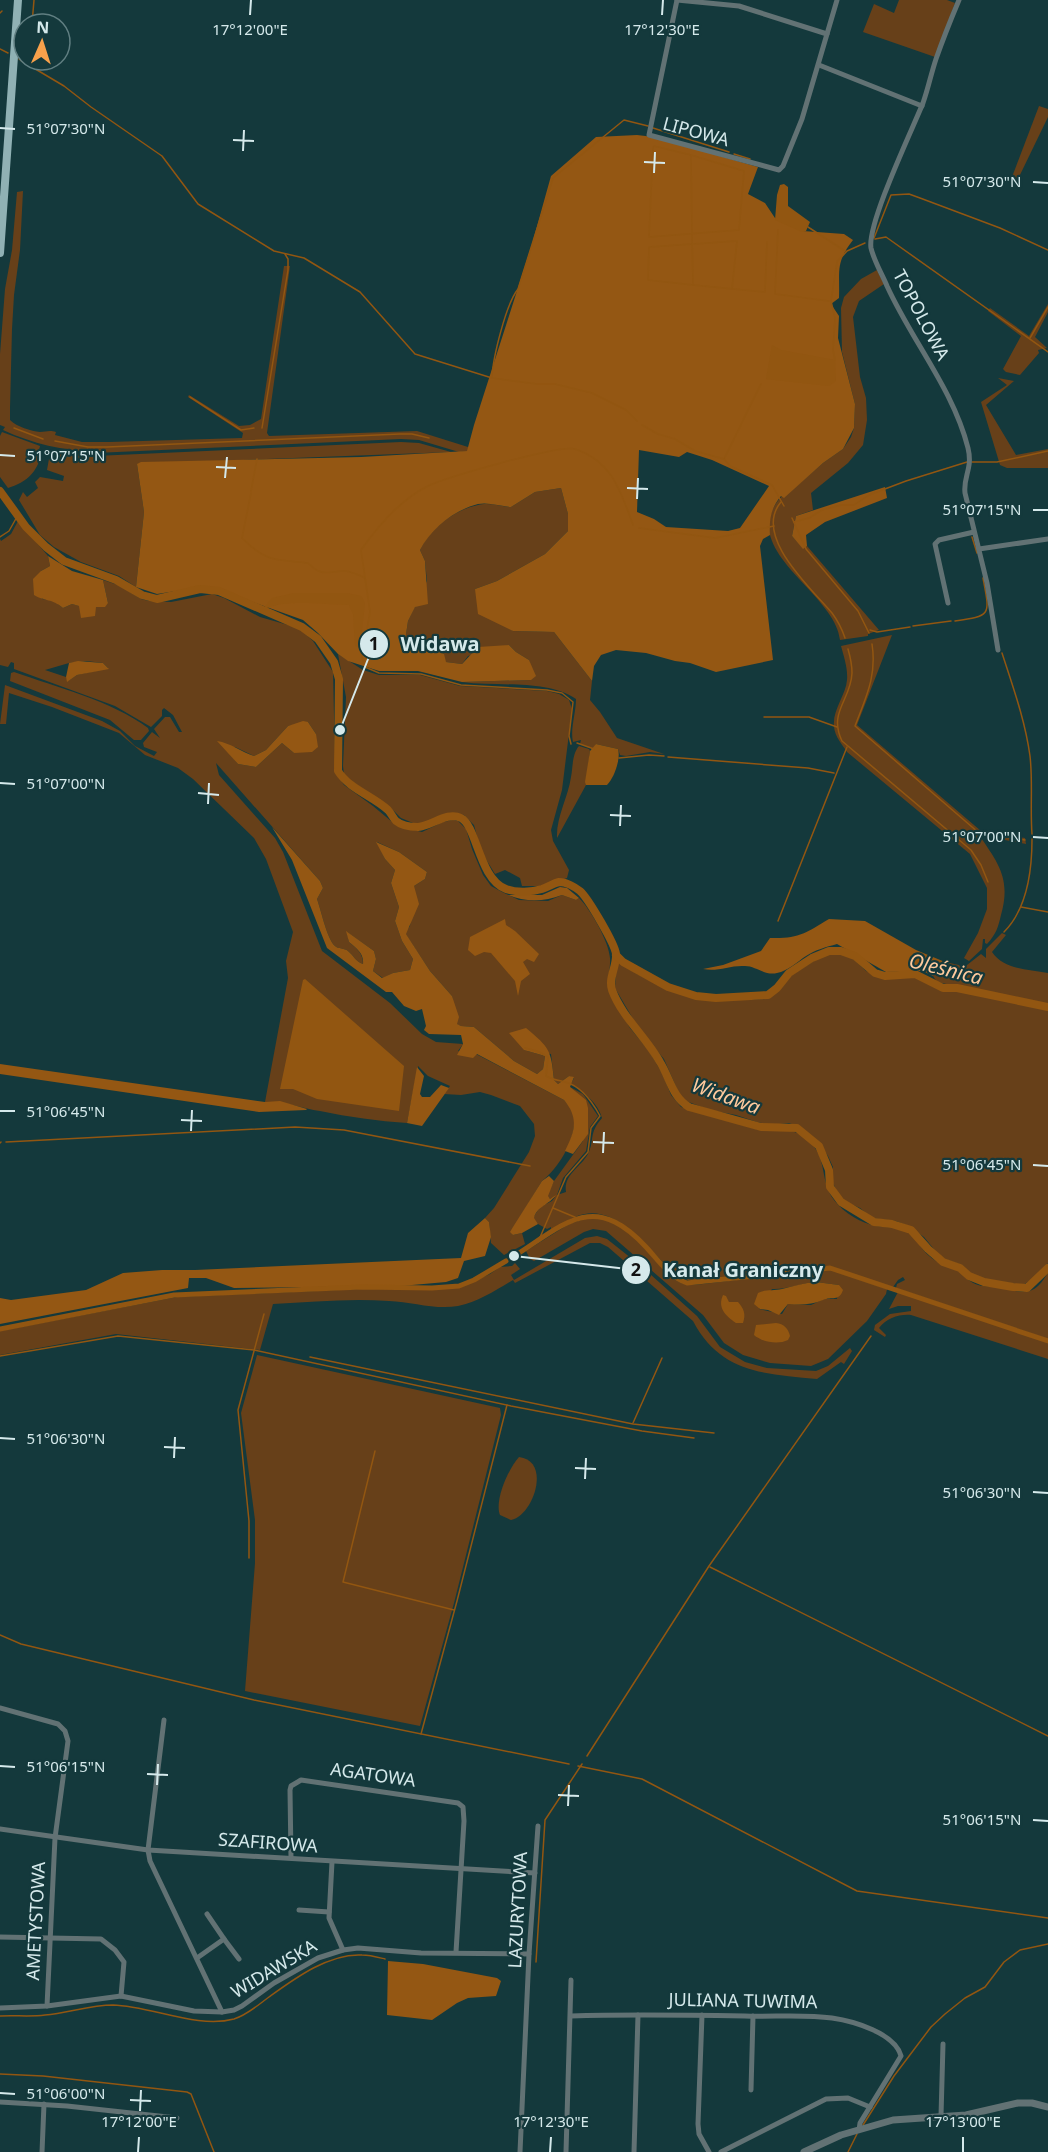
<svg xmlns="http://www.w3.org/2000/svg" width="1048" height="2152" font-family="'Noto Sans',sans-serif">
<style>
.green{fill:#674019;fill-rule:evenodd}
.forest{fill:#945713;fill-rule:evenodd}
.water{fill:#925611}
.lines{fill:none;stroke-linecap:round;stroke-linejoin:round}
.stream{stroke:#925611;stroke-width:1.5}
.canal{stroke:#925611;stroke-width:5}
.river{stroke:#925611;stroke-width:8}
.minor{stroke:#627274;stroke-width:5}
.tertiary{stroke:#627274;stroke-width:7}
.primary{stroke:#90b1b4;stroke-width:8}
.ticks{fill:none;stroke:#d5e9eb;stroke-width:2}
.labels{text-anchor:middle;stroke-width:4.5;stroke-linejoin:round;paint-order:stroke}
.street-label{font-size:18px;fill:#d5e9eb;stroke:#14393c}
.water-label{font-size:20px;font-style:italic;fill:#ffca9d;stroke:#14393c}
.ticks-label{font-size:15px;text-anchor:middle;fill:#d5e9eb;stroke:#14393c;stroke-width:4.5;stroke-linejoin:round;paint-order:stroke}
.leader{fill:none;stroke:#d5e9eb;stroke-width:2}
.callout-dot{fill:#d5e9eb;stroke:#14393c;stroke-width:2}
.mark-label{font-size:18px;text-anchor:middle;font-weight:bold;fill:#111}
.callout-label{font-size:20px;text-anchor:middle;font-weight:bold;fill:#d5e9eb;stroke:#14393c;stroke-width:4.5;stroke-linejoin:round;paint-order:stroke}
</style>
<rect width="100%" height="100%" fill="#14393c"/>
<g class="green">
<path d="M899,0H947L955,3L935,57L863,32L874,4L894,13Z"/>
<path d="M1039,106L1048,109V117L1018,179L1012,177Z"/>
<path d="M23,191L20,250L14,295L12,329L10,408V420C17,427 31,431 40,432C46,432 49,430 56,432L55,435L82,442H109L242,438L243,433L188,397L189,395L239,426L250,425L261,419L284,266H290L267,433L269,436L417,431L468,447V451L459,452L419,440L401,439L95,453C63,450 33,444 3,430L5,427L0,425V354L5,289L12,250L17,192Z"/>
<path d="M877,270L884,284L859,301L853,317L860,377L866,398L867,420L863,445L848,463L811,493L813,510L796,516L792,536L803,548L807,546L879,630L868,634V636L840,640C836,592 733,549 782,496L784,497L823,463L843,449L851,437L854,428L855,404L842,352L841,308L844,297L861,279Z"/>
<path d="M1048,304V312L1035,337L1047,348L1038,350L1039,353L1020,375L1006,372L1003,369L1021,336L988,311L990,308L1029,336Z"/>
<path d="M998,378L1014,381L986,405L1016,455L1048,449V468H1007L1000,465L981,402L1007,385Z"/>
<path d="M2,432L40,446L39,450L42,451C38,471 28,482 8,488L0,477V436Z"/>
<path d="M401,442L419,443L451,452L137,464L144,512L136,587L119,576L81,562L54,547L40,535L19,500L23,492L27,497L38,488L35,482L40,477L63,481L64,476L47,470L50,453H53L54,450L95,456Z"/>
<path d="M561,488L568,514V531L545,554L497,581L475,589L513,631L554,632L592,681L590,700L600,712L617,738L664,754L650,752L626,756L620,755L618,749L596,744L594,749L580,744L581,740L573,742C570,729 576,713 576,699C546,679 498,687 462,682L531,680L529,660L516,652L509,645L468,656L462,664L446,662L405,641L408,621L427,581L425,561L420,550C431,528 454,510 478,505C487,502 501,506 511,507L535,492Z"/>
<path d="M18,521L48,556L50,566L41,571L42,599L53,600L63,608L72,604C84,608 96,606 108,603L103,580L118,585L141,599L149,601L171,602L212,594L224,598L260,617L295,627L302,631L313,641L333,672L335,760L337,775L344,785L373,806L397,826L422,832L443,822L453,820L458,821L466,829L472,849L483,875L491,886L502,892L519,900L548,901L562,895L576,900L579,898C591,910 609,942 610,958C611,969 606,981 609,992L630,1028L649,1051L662,1073L671,1095L681,1107L759,1130C774,1132 789,1127 803,1136C830,1155 818,1179 834,1200C844,1213 861,1223 876,1226C887,1228 897,1226 907,1232C917,1237 920,1248 928,1255C939,1265 945,1265 956,1270C962,1272 965,1278 970,1281C982,1290 994,1284 1006,1288C1014,1291 1023,1294 1032,1290C1039,1287 1044,1279 1048,1273V1339L896,1288L897,1284L905,1280L903,1277L898,1280L893,1287L824,1266L691,1281C676,1277 668,1268 658,1257C637,1235 608,1202 575,1217C567,1220 559,1226 551,1231V1227L547,1229L538,1224L533,1218L540,1207L552,1201L555,1197L550,1199L547,1196L554,1181L583,1141L570,1087L583,1094L598,1116L590,1127L586,1151L563,1178L557,1195L566,1192C563,1175 581,1167 588,1154C595,1140 588,1134 602,1118C598,1103 584,1092 571,1084L574,1078L569,1076L558,1084L554,1080L551,1054L524,1050L545,1056L543,1069L537,1074L514,1061L474,1027L461,1026L456,1024L452,996L430,971L405,933L410,926L414,886L425,879L427,872L399,852L377,842L385,859L395,870L391,883L399,907L395,921L402,941L413,959L410,970L393,973L383,978L373,971L376,959L374,951L347,932L349,942C357,949 363,953 363,964C356,962 354,956 348,951C345,948 338,949 335,946C327,939 321,910 317,899L323,888L320,881L216,763L219,775L275,838L283,852L322,951L390,1003L422,1034L436,1042L463,1044L458,1051L476,1054L564,1100C568,1105 573,1109 574,1116C577,1138 559,1168 542,1181L511,1232L513,1235L522,1233L525,1244L504,1255L491,1243L489,1222L485,1218L494,1208L529,1152L535,1136L534,1124L520,1106L491,1095L480,1092L461,1095L444,1094L450,1086L428,1076L418,1066L407,1123C378,1121 349,1117 320,1111C301,1108 285,1101 265,1102L288,978L286,961L293,932L266,859L254,838L193,779L178,768L145,755L119,733L52,707L9,693L6,724H0L5,685L102,721L120,731L135,746L154,756L157,752L144,747L143,743L152,732L160,738L154,729L165,717H170L179,732H182L173,715L164,708L162,710V716L151,727L115,706L14,669V663L11,662L8,667L0,665V539L1,541L11,534ZM86,661L103,663L108,668L77,675L68,681L66,677L45,670L69,663ZM308,722L316,734L294,753L282,743L256,767L238,764L225,748L235,747L254,756L266,750L288,726Z"/>
<path d="M892,635L857,725L981,831L1025,838L1026,844L979,835C999,864 1011,879 1001,915C998,928 996,934 987,944L985,943V939H983L982,949L969,961L964,958L978,933L987,909V888L970,854L847,752C842,744 835,737 834,727C832,710 846,695 847,680C848,669 844,657 841,646Z"/>
<path d="M338,654L363,670L379,675H420L460,686L547,691L559,694L569,700L572,709L562,790L551,830L553,841L569,870L567,878L542,886H522L520,878L505,870L495,874L481,851L474,825L464,815L454,813L443,815L423,823H413L401,818L392,809L350,780L344,774L343,766L346,697Z"/>
<path d="M14,672C56,687 112,701 148,728L149,731L141,740H134L110,720L10,681L11,673Z"/>
<path d="M579,746L589,749L590,751L586,785L557,838C556,817 568,798 571,777C573,767 572,754 579,746Z"/>
<path d="M1002,933L1006,935L992,952C1004,970 1028,969 1048,973V1006L937,982L933,976L945,962L959,965L962,969L981,954L986,958V949Z"/>
<path d="M832,953L850,956L866,971L878,976L892,978L909,975L942,989H955L1048,1009V1263L1034,1278L1023,1285L979,1278L972,1274L962,1265L945,1259L938,1254L924,1237L909,1226L896,1221L872,1218L860,1208L844,1201L837,1192L833,1183V1167L828,1156L818,1141L800,1127L789,1123L771,1125L757,1122L736,1115L710,1110L686,1101L681,1098L664,1059L639,1029L615,988L617,961L637,974L664,988L676,992L706,1000L722,1001L738,998L749,1000L765,999L778,990L793,974L824,955Z"/>
<path d="M591,1217C617,1219 636,1237 652,1257C661,1267 671,1280 684,1284C690,1286 697,1284 703,1284L828,1269L887,1289L886,1294L867,1321L828,1359L811,1366L770,1363L743,1355L724,1343L703,1315L606,1231L593,1229L584,1232L534,1261L530,1259L526,1251L569,1224ZM816,1282L839,1285L837,1299H824L811,1305L788,1304L782,1314L759,1309L772,1289C786,1290 801,1283 816,1282Z"/>
<path d="M597,1236L607,1239L641,1266L697,1316L720,1347L745,1362L767,1368L816,1371L828,1366L850,1348L852,1351L844,1364L841,1362L817,1379C765,1374 720,1373 693,1321L608,1247L600,1243H590L515,1283L513,1280C496,1290 478,1302 458,1306C436,1310 412,1302 389,1301C350,1298 312,1302 273,1304L260,1350L116,1334L0,1355V1331L177,1297L362,1289H447L463,1286L490,1274L500,1267L512,1266L515,1263L520,1269L511,1275L514,1280L585,1238Z"/>
<path d="M898,1292L1048,1342V1359L911,1315C899,1314 887,1318 879,1328L886,1335L885,1337L874,1330L875,1325L890,1314L911,1311V1306H898L889,1309Z"/>
<path d="M257,1355L500,1408L501,1415L454,1603L420,1726L245,1691L255,1563V1520L241,1413Z"/>
<path d="M519,1457C552,1461 533,1516 511,1520L500,1515C494,1500 509,1468 519,1457Z"/>
</g>
<g class="forest">
<path d="M637,135L654,137L758,167L748,194L765,203L775,218L803,231L844,234L853,240C835,263 840,271 839,298L831,304L839,316L838,338L855,404L854,428L843,449L823,463L784,498L781,496C771,508 769,519 770,535L763,539L760,546L773,660L716,672L690,663L675,661L646,653L616,650L601,655L594,666L592,681L554,632L513,631L478,614L475,589L497,581L545,554L568,531V514L561,488L535,492L511,507C501,506 488,502 478,504C454,510 431,529 420,550L425,561L428,604L415,607L408,621L405,641L428,647L444,654L446,662L462,664L478,647L509,645L516,652L529,660L536,676L531,680L462,682L418,671H379L348,661L338,654L318,633L303,620L208,586L157,594L136,587L144,512L137,464L141,462L361,457L467,451L474,425L532,244L551,176L596,137ZM639,450L679,457L687,452L712,460L769,486L740,528L728,531L666,527L654,519L637,512Z"/>
<path d="M885,487L887,498L825,522L806,535L807,546L803,549L792,536L796,516Z"/>
<path d="M48,556L72,571L103,580L108,603L105,607H96L95,616L81,618L79,606L72,604L63,608C51,598 46,602 34,595L33,579L41,571L50,566Z"/>
<path d="M78,661L103,663L109,669L77,675L67,682L66,677L69,663Z"/>
<path d="M303,721L308,722L316,734L318,747L312,752L294,753L282,743L256,767L238,764L217,741C231,743 241,752 254,756L266,750L288,726Z"/>
<path d="M272,827L320,881L323,888L317,899C321,910 327,939 335,946C338,949 345,948 348,951C354,956 356,962 363,964C364,953 357,949 349,942L346,931L374,951L376,959L373,971L382,978L393,973L410,970L413,959L402,941L395,921L399,907L391,883L395,870L385,859L376,842L399,852L427,872L425,879L414,886L419,904L406,934L430,971L452,996L459,1017L457,1024L461,1026L474,1027L514,1061L537,1074L543,1069L545,1056L524,1050L509,1033L526,1028C550,1048 551,1050 554,1080L558,1084L569,1076L574,1077L570,1087L586,1100L588,1108V1134L573,1154L565,1151C575,1131 579,1118 564,1100L477,1054L473,1058L457,1055L463,1044L461,1035L429,1034L424,1030L426,1026L422,1009L416,1011L404,1006L392,992H386L327,948L292,860Z"/>
<path d="M560,887L567,888L579,898L576,900L562,895C544,902 525,902 508,895H542Z"/>
<path d="M505,919L506,925L515,931L539,954L534,962L527,959L523,962L530,974L521,981L518,996L515,981L491,953L484,952L475,956L468,950L470,937Z"/>
<path d="M829,919L865,921L916,950L945,962L933,976L923,971L886,972L837,944C826,947 815,950 806,956C797,962 788,971 777,973C765,976 756,966 745,966C730,965 718,972 703,969L723,965L761,951L770,938C798,939 806,933 829,919Z"/>
<path d="M0,1064L265,1102L280,1101L307,1109L306,1110L259,1112L0,1074Z"/>
<path d="M417,1067L424,1076L420,1094L422,1097H430L441,1085L449,1088L422,1126L407,1123Z"/>
<path d="M549,1176L554,1181L548,1196L550,1199L556,1195C549,1205 537,1206 534,1218L538,1224L522,1233L513,1235L510,1232L513,1227L542,1181Z"/>
<path d="M485,1218L489,1222L491,1237L485,1256L464,1261L458,1278L446,1282L401,1286L234,1288L206,1278H189L188,1288L0,1324V1298L11,1300L86,1290L123,1273L162,1270H195L461,1258L468,1233Z"/>
<path d="M388,1961L423,1964L497,1978L501,1981L496,1996L468,1998L457,2003L432,2020L387,2015Z"/>
</g>
<g class="water">
<path d="M784,184L788,187V206L810,222L806,231L802,232L775,220L777,195L780,185Z"/>
<path d="M772,345L781,350L835,360L836,381L829,386L766,379Z"/>
<path d="M294,593H347L361,596L365,603L360,647L355,646L353,614L349,605C324,605 282,598 261,611L272,598Z"/>
<path d="M596,744L618,749C621,759 614,778 607,785H586L585,782L590,751Z"/>
<path d="M305,979L404,1066L399,1111L317,1099L293,1089H280L303,980Z"/>
<path d="M816,1282L839,1285L843,1290C839,1302 832,1296 823,1300C811,1305 801,1305 788,1304L779,1315L768,1310L760,1309L754,1304L758,1293C766,1289 773,1291 782,1289C794,1286 804,1283 816,1282Z"/>
<path d="M723,1295L726,1296L729,1302H738C744,1309 746,1314 743,1323H736C726,1316 717,1308 723,1295Z"/>
<path d="M776,1323C784,1324 788,1328 790,1336L788,1340C778,1345 762,1342 754,1335L756,1325Z"/>
</g>
<g class="lines">
<g class="stream">
<path d="M0,13L2,11"/>
<path d="M32,24L34,0"/>
<path d="M0,49L8,53"/>
<path d="M19,59L23,62"/>
<path d="M32,67L64,86L91,107L162,156L198,204L274,251L304,258L360,292L415,354L492,378L537,384H555L592,393L626,410L637,421"/>
<path d="M33,68L35,60"/>
<path d="M653,128L729,152"/>
<path d="M734,154L750,159"/>
<path d="M691,155L744,171L739,230L649,237L653,148L654,146L691,155L692,234L693,285L648,280L649,247L737,241L732,289"/>
<path d="M808,227L845,251"/>
<path d="M778,230L775,294L829,301"/>
<path d="M874,238L891,195L909,194L920,198L1000,228L1048,250"/>
<path d="M875,239L886,237L1048,352"/>
<path d="M693,285L765,292L767,242"/>
<path d="M1030,338L1048,307"/>
<path d="M835,360L833,350L835,318L831,301L837,262L847,251L865,243"/>
<path d="M492,377C493,357 506,304 518,289L553,178L624,120L648,126"/>
<path d="M190,397L241,430L254,428"/>
<path d="M642,425L658,434L675,439L695,451L724,459L761,384"/>
<path d="M14,428L43,439"/>
<path d="M262,428L288,270V259L285,254"/>
<path d="M55,441L88,447H107L400,434H412L429,438"/>
<path d="M724,459L730,466L772,485L784,506"/>
<path d="M972,462H997L1048,451"/>
<path d="M251,491L257,459"/>
<path d="M251,493L242,538C267,563 275,559 308,563C323,578 327,571 346,571C352,572 359,575 365,578"/>
<path d="M781,502C752,536 812,589 832,613C838,621 842,629 845,638"/>
<path d="M792,518L806,549L858,611L869,633"/>
<path d="M794,522L809,518L822,510L841,505H854L869,495L906,481L967,462"/>
<path d="M639,528L715,538L774,526"/>
<path d="M0,537L9,531L18,515"/>
<path d="M972,537L977,553"/>
<path d="M955,621C992,616 990,615 983,578"/>
<path d="M913,626L951,621"/>
<path d="M870,630L877,632L910,627"/>
<path d="M872,644C877,676 866,697 855,726L979,833L1025,840"/>
<path d="M848,649C850,656 852,665 852,673C851,700 828,712 842,741L971,850L981,865L988,882"/>
<path d="M1002,653C1013,687 1025,720 1030,756C1033,782 1030,808 1032,834"/>
<path d="M764,717H809L837,727"/>
<path d="M577,743L594,749"/>
<path d="M571,744L569,736L573,702L562,693L547,690L461,685L421,674L379,673L365,667L362,658L370,612L361,550C378,526 399,501 426,487C443,478 561,444 575,449C613,462 621,492 633,525"/>
<path d="M668,757L808,768L834,773"/>
<path d="M619,758L649,755L664,756"/>
<path d="M1021,907L1048,912"/>
<path d="M778,921L847,747"/>
<path d="M1004,932C1027,909 1032,871 1032,839"/>
<path d="M525,1048L537,1051L548,1057L546,1076C553,1080 558,1080 565,1082C581,1086 593,1103 600,1116L591,1128L588,1152L566,1177L538,1242"/>
<path d="M6,1142L295,1127L344,1130L530,1166"/>
<path d="M0,1143L1,1142"/>
<path d="M553,1208L577,1218"/>
<path d="M0,1356L118,1336L254,1350L511,1406L642,1431L694,1438"/>
<path d="M310,1357L633,1424L714,1433"/>
<path d="M633,1423L662,1358"/>
<path d="M375,1451L343,1582L454,1610"/>
<path d="M249,1558V1521L238,1410L264,1314"/>
<path d="M710,1567L1048,1736"/>
<path d="M0,1635L21,1644L254,1700L569,1764"/>
<path d="M421,1734L457,1601L507,1405"/>
<path d="M587,1756L709,1566L871,1336"/>
<path d="M578,1766L642,1779L857,1891L1048,1918"/>
<path d="M536,1962L545,1820L582,1764"/>
<path d="M0,2016C15,2015 30,2017 45,2015C68,2013 90,2005 113,2005C151,2006 197,2029 234,2019C247,2015 258,2005 269,1997C294,1979 329,1953 362,1955C370,1955 377,1957 385,1959"/>
<path d="M0,2074L43,2076L187,2092L191,2094L214,2152"/>
<path d="M863,2125L894,2076L931,2027L945,2014L965,1998L985,1987L1004,1962L1020,1950L1048,1944"/>
<path d="M848,2152L857,2134"/>
</g>
<g class="canal">
<path d="M516,1255C567,1222 595,1192 646,1247C659,1261 668,1276 687,1283L830,1268L1048,1341"/>
<path d="M0,1329L174,1295L362,1287L432,1288L459,1286L474,1280L506,1261"/>
</g>
<g class="river">
<path d="M0,491L26,527L46,547L64,561L116,580L142,595L157,599L200,589L219,591L302,627L318,639L334,662L339,679L338,771C349,789 373,796 388,810C391,813 393,818 396,821C402,826 411,827 418,827C432,826 447,811 461,818C477,826 479,879 506,889C517,893 532,892 542,889C548,887 554,883 559,882C566,882 575,887 580,891C588,898 615,944 616,954C617,966 608,978 612,990C622,1017 646,1037 660,1062C670,1078 672,1097 689,1107L761,1127L797,1128L819,1146L829,1170L830,1187L841,1202L874,1222L892,1224L911,1230L928,1249L943,1262L960,1268L969,1276L984,1282L1013,1287L1027,1288L1048,1268"/>
<path d="M616,955L623,962L668,987L696,996L716,998L768,995L777,988L789,973L812,958L829,951H841L855,956L875,973L885,976L915,974L943,988H957L1048,1007"/>
</g>
<g class="minor">
<path d="M677,0L649,135L779,170L783,166L802,119L837,0"/>
<path d="M677,0L739,6L827,34"/>
<path d="M959,0C951,19 943,39 936,59C931,74 928,89 923,103C912,130 867,224 871,248C874,261 882,274 887,286C912,341 953,389 968,448C973,469 963,476 965,493L987,583L998,650"/>
<path d="M819,65L922,106"/>
<path d="M979,549L1048,539"/>
<path d="M948,603L935,544L939,540L974,532"/>
<path d="M0,1708L58,1724L65,1731L68,1741L55,1838L47,2006"/>
<path d="M164,1720L148,1850L150,1861L222,2012"/>
<path d="M0,1829L148,1850L535,1873"/>
<path d="M291,1858L290,1790L291,1786L301,1780L458,1803L463,1807L464,1821L456,1952"/>
<path d="M332,1862L329,1918L343,1950"/>
<path d="M299,1910L329,1912"/>
<path d="M207,1914L224,1939"/>
<path d="M0,1937L101,1939L115,1950L124,1962L121,1996"/>
<path d="M197,1958L224,1939L239,1959"/>
<path d="M0,2008L47,2006L121,1996L194,2011L222,2012L234,2010L242,2006L274,1983L318,1958L343,1950L358,1948L421,1953L529,1954"/>
<path d="M702,2015L698,2124L699,2134L709,2152"/>
<path d="M571,2016C629,2014 687,2015 745,2016C773,2017 804,2014 832,2018C853,2021 895,2033 901,2056L860,2123L859,2130"/>
<path d="M751,2090L753,2016"/>
<path d="M0,2102L67,2106L177,2118"/>
<path d="M941,2116L943,2044"/>
<path d="M42,2152L44,2104"/>
<path d="M520,2152L529,1954L538,1826"/>
<path d="M566,2152L571,1980"/>
<path d="M634,2152L638,2015"/>
<path d="M721,2152L826,2099L848,2098L870,2107"/>
</g>
<path class="tertiary" d="M804,2152L841,2135L893,2120L966,2115L1018,2103H1032L1048,2107"/>
<path class="primary" d="M0,253L18,0"/>
</g>
<path class="ticks" d="M250,15L251,0M662,15L663,0M0,128L15,129M233,140L254,141M243,151L244,130M644,162L665,163M654,173L655,152M1033,182L1048,183M0,455L15,456M216,467L236,468M225,478L227,457M627,488L648,489M637,499L638,478M1033,510H1048M0,783L15,784M198,793L219,795M208,804L209,783M610,815L631,816M620,826L621,805M1033,837L1048,838M0,1111H15M181,1120L202,1121M191,1131L192,1110M593,1142L614,1143M603,1153L604,1132M1033,1165L1048,1166M0,1438L15,1439M164,1447L185,1448M174,1458L175,1437M575,1468L596,1469M585,1479L586,1458M1033,1492L1048,1493M0,1766L15,1767M147,1774L168,1775M157,1785L158,1764M558,1795L579,1796M568,1806L569,1785M1033,1820L1048,1821M0,2093L15,2094M130,2100L151,2101M140,2111L141,2090M138,2152L139,2137M550,2152L551,2137M963,2152V2137"/>
<g class="labels">
<g class="street-label">
<text transform="translate(696 132) rotate(15)" y="6">LIPOWA</text>
<text transform="translate(921 315) rotate(62)" y="6">TOPOLOWA</text>
<text transform="translate(373 1775) rotate(8)" y="6">AGATOWA</text>
<text transform="translate(268 1843) rotate(4)" y="6">SZAFIROWA</text>
<text transform="translate(518 1910) rotate(-87)" y="6">LAZURYTOWA</text>
<text transform="translate(36 1921) rotate(-87)" y="6">AMETYSTOWA</text>
<text transform="translate(274 1969) rotate(-31)" y="6">WIDAWSKA</text>
<text transform="translate(743 2001) rotate(1)" y="6">JULIANA TUWIMA</text>
</g>
<g class="water-label">
<text transform="translate(946 969) rotate(14)" y="7">Oleśnica</text>
<text transform="translate(726 1096) rotate(20)" y="7">Widawa</text>
</g>
</g>
<g class="ticks-label">
<text x="250" y="35">17°12'00"E</text>
<text x="662" y="35">17°12'30"E</text>
<text x="66" y="134">51°07'30"N</text>
<text x="982" y="187">51°07'30"N</text>
<text x="66" y="461">51°07'15"N</text>
<text x="982" y="515">51°07'15"N</text>
<text x="66" y="789">51°07'00"N</text>
<text x="982" y="842">51°07'00"N</text>
<text x="66" y="1117">51°06'45"N</text>
<text x="982" y="1170">51°06'45"N</text>
<text x="66" y="1444">51°06'30"N</text>
<text x="982" y="1498">51°06'30"N</text>
<text x="66" y="1772">51°06'15"N</text>
<text x="982" y="1825">51°06'15"N</text>
<text x="66" y="2099">51°06'00"N</text>
<text x="139" y="2127">17°12'00"E</text>
<text x="551" y="2127">17°12'30"E</text>
<text x="963" y="2127">17°13'00"E</text>
</g>
<path class="leader" d="M340 730L374 644M514 1256L636 1270"/>
<g class="callout-dot">
<circle cx="340" cy="730" r="6"/>
<circle cx="514" cy="1256" r="6"/>
<circle cx="374" cy="644" r="15"/>
<circle cx="636" cy="1270" r="15"/>
</g>
<g class="mark-label">
<text x="374" y="650">1</text>
<text x="636" y="1276">2</text>
</g>
<g class="callout-label">
<text x="440" y="651">Widawa</text>
<text x="743" y="1277">Kanał Graniczny</text>
</g>
<g transform="translate(42 42) rotate(3)"><circle r="28" fill="#14393c" stroke="#617f82" stroke-width="1.5"/>
<path d="M0-4.5L10 22L0 15L-10 22Z" fill="#f8a14b"/>
<text y="-9" font-size="16" font-weight="bold" text-anchor="middle" fill="#d5e9eb">N</text>
</g>
</svg>
